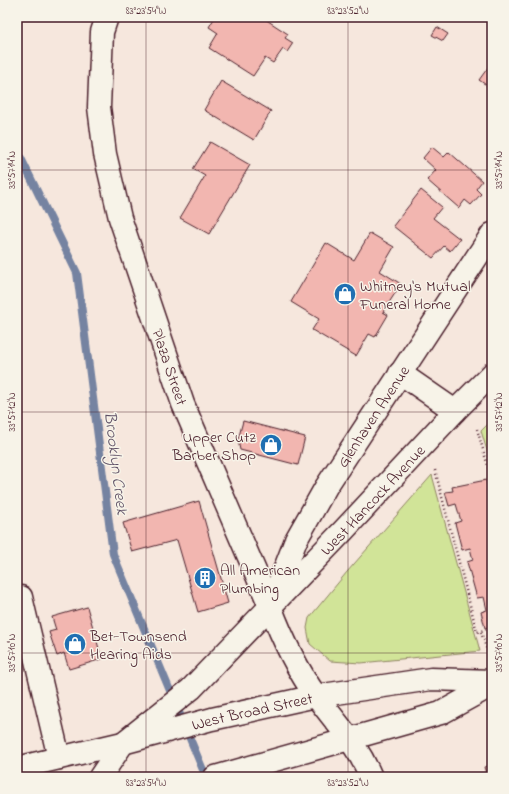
<svg xmlns="http://www.w3.org/2000/svg" width="509" height="794" font-family="'Indie Flower',sans-serif">
<style>
.green{fill:#d1e498;stroke:#8e8262}
.lines{fill:none;stroke-linecap:round;stroke-linejoin:round}
.stream{stroke:#7583a1;stroke-width:8}
.building{fill:#f2b6b0;stroke:#4a1f2b}
.minor-casing{stroke:#4a1f2b;stroke-width:25}
.major-casing{stroke:#4a1f2b;stroke-width:25}
.path{stroke:#4a1f2b;stroke-width:2.5;stroke-dasharray:1 3;stroke-linecap:butt}
.minor{stroke:#f7f3e8;stroke-width:22}
.major{stroke:#f7f3e8;stroke-width:22}
.ticks{fill:none;stroke:#4a1f2b;stroke-width:1;stroke-opacity:0.45}
.labels{text-anchor:middle;stroke-width:3;stroke-linejoin:round;paint-order:stroke}
.poi-label{font-size:16px;fill:#4a1f2b;stroke:#f7f3e8;text-anchor:start}
.street-label{font-size:16px;fill:#4a1f2b;stroke:#f7f3e8}
.water-label{font-size:17px;font-style:italic;fill:#605166;stroke:#f7f3e8}
.neatline{fill:none;stroke:#4a1f2b;stroke-width:1.5}
.ticks-label{font-size:10px;text-anchor:middle;fill:#4a1f2b}
</style>
<rect width="100%" height="100%" fill="#f6e7dd"/>
<filter id="ink" filterUnits="userSpaceOnUse"><feTurbulence type="fractalNoise" baseFrequency=".025" numOctaves="2"/><feDisplacementMap in="SourceGraphic" scale="8" xChannelSelector="R" yChannelSelector="G"/><feConvolveMatrix kernelMatrix="1 2 1 2 8 2 1 2 1" color-interpolation-filters="sRGB"/></filter>
<g filter="url(#ink)">
<g class="green">
<path d="M490,422L492,423V467L481,431Z"/>
<path d="M432,475L480,651L361,663L330,661L310,644L307,628L309,618L347,572Z"/>
</g>
<g class="lines">
<path class="stream" d="M17,150L77,273L113,554L206,777"/>
</g>
<g class="building">
<path d="M215,17H262L288,34L285,38L293,43L287,52L283,49L273,63L265,58L253,76L209,48L218,33L209,27Z"/>
<path d="M437,27L448,34L443,41L432,35Z"/>
<path d="M492,62V89L479,80Z"/>
<path d="M221,81L271,111L254,140L204,110Z"/>
<path d="M210,142L250,165L209,234L180,218L205,176L193,169Z"/>
<path d="M432,147L444,157L449,152L482,181L476,189L481,194L471,205L465,200L459,208L427,180L436,170L423,158Z"/>
<path d="M421,190L442,207L433,218L460,239L450,251L444,246L433,258L393,226Z"/>
<path d="M370,233L394,247L380,271L401,284L383,312L388,315L375,337L369,334L356,356L312,330L319,319L291,302L326,243L354,260Z"/>
<path d="M243,421L305,437L298,465L240,450L238,440Z"/>
<path d="M486,480L492,503V626L485,628L481,612L487,610L484,597L477,598L467,562L473,560L470,548L462,550L455,523L461,521L456,504L449,506L445,492L453,491L452,487Z"/>
<path d="M199,501L228,603L198,612L177,540L132,552L123,523Z"/>
<path d="M87,607L102,659L69,669L64,653L57,656L49,632L56,630L52,617Z"/>
<path d="M492,765V777H487L484,767Z"/>
</g>
<g class="lines">
<g class="minor-casing">
<g id="minor">
<path id="s1" d="M107,17L102,32L99,107L105,154L120,218L183,404L270,606C282,638 296,668 316,696C337,724 357,744 371,777"/>
<path d="M400,373L455,411"/>
<path d="M21,597L59,758"/>
<path id="s2" d="M274,597L296,540L326,487L492,234"/>
<path id="s3" d="M100,777L123,743L191,689L343,531L455,411L492,374"/>
</g>
</g>
<g class="major-casing">
<g id="major">
<path id="s4" d="M17,768L123,743L212,719L316,696L431,679L492,681"/>
<path d="M215,777L441,713L492,685"/>
</g>
</g>
<g class="path">
<path d="M489,417L492,419"/>
<path d="M477,429L492,480"/>
<path d="M435,470L477,632L492,628"/>
<path d="M481,632L488,654"/>
</g>
<use href="#minor" class="minor"/>
<use href="#major" class="major"/>
</g>
</g>
<path class="ticks" d="M146,17V777M348,17V777M17,170H492M17,412H492M17,653H492"/>
<defs>
<g id="shop-disc" transform="scale(1.15)"><circle r="9.5" fill="#1f6fb2" stroke="#f7f3e8"/><path d="M-5-2.5h2.3a2.7 3.5 0 0 1 5.4 0H5L5.5 6h-11ZM-1.5-2.5h3a1.5 2.3 0 0 0-3 0Z" fill="#fff"/></g>
<g id="building-disc" transform="scale(1.15)"><circle r="9.5" fill="#1f6fb2" stroke="#f7f3e8"/><path d="M-4-6H4V6H1V3H-1V6H-4ZM-2.5-4.3h1.7v1.8h-1.7ZM.8-4.3h1.7v1.8H.8ZM-2.5-1h1.7V.8h-1.7ZM.8-1h1.7V.8H.8Z" fill="#fff"/></g>
</defs>
<g fill-rule="evenodd">
<use href="#shop-disc" x="345" y="294"/>
<use href="#shop-disc" x="271" y="445"/>
<use href="#building-disc" x="205" y="578"/>
<use href="#shop-disc" x="75" y="644"/>
</g>
<g class="labels">
<g class="poi-label">
<text x="360" y="291">Whitney's Mutual<tspan x="360" dy="18">Funeral Home</tspan></text>
<text x="256" y="442" text-anchor="end">Upper Cutz<tspan x="256" dy="18">Barber Shop</tspan></text>
<text x="220" y="575">All American<tspan x="220" dy="18">Plumbing</tspan></text>
<text x="90" y="641">Bet-Townsend<tspan x="90" dy="18">Hearing Aids</tspan></text>
</g>
<g class="street-label">
<text dy="6" stroke="none"><textPath href="#s1" startOffset="361">Plaza Street</textPath></text>
<text dy="6" stroke="none"><textPath href="#s2" startOffset="207">Glenhaven Avenue</textPath></text>
<text dy="6" stroke="none"><textPath href="#s3" startOffset="390">West Hancock Avenue</textPath></text>
<text dy="6" stroke="none"><textPath href="#s4" startOffset="242">West Broad Street</textPath></text>
</g>
<g class="water-label">
<text transform="translate(117 463) rotate(83)" y="6">Brooklyn Creek</text>
</g>
</g>
<rect width="509" height="794" fill="none" stroke="#f7f3e8" stroke-width="44"/>
<rect x="22" y="22" width="465" height="750" class="neatline"/>
<g class="ticks-label">
<text x="146" y="14">83°23'54"W</text>
<text x="348" y="14">83°23'52"W</text>
<text transform="translate(11 170) rotate(-90)" y="4">33°57'14"N</text>
<text transform="translate(498 170) rotate(-90)" y="4">33°57'14"N</text>
<text transform="translate(11 412) rotate(-90)" y="4">33°57'12"N</text>
<text transform="translate(498 412) rotate(-90)" y="4">33°57'12"N</text>
<text transform="translate(11 653) rotate(-90)" y="4">33°57'10"N</text>
<text transform="translate(498 653) rotate(-90)" y="4">33°57'10"N</text>
<text x="146" y="786">83°23'54"W</text>
<text x="348" y="786">83°23'52"W</text>
</g>
</svg>
